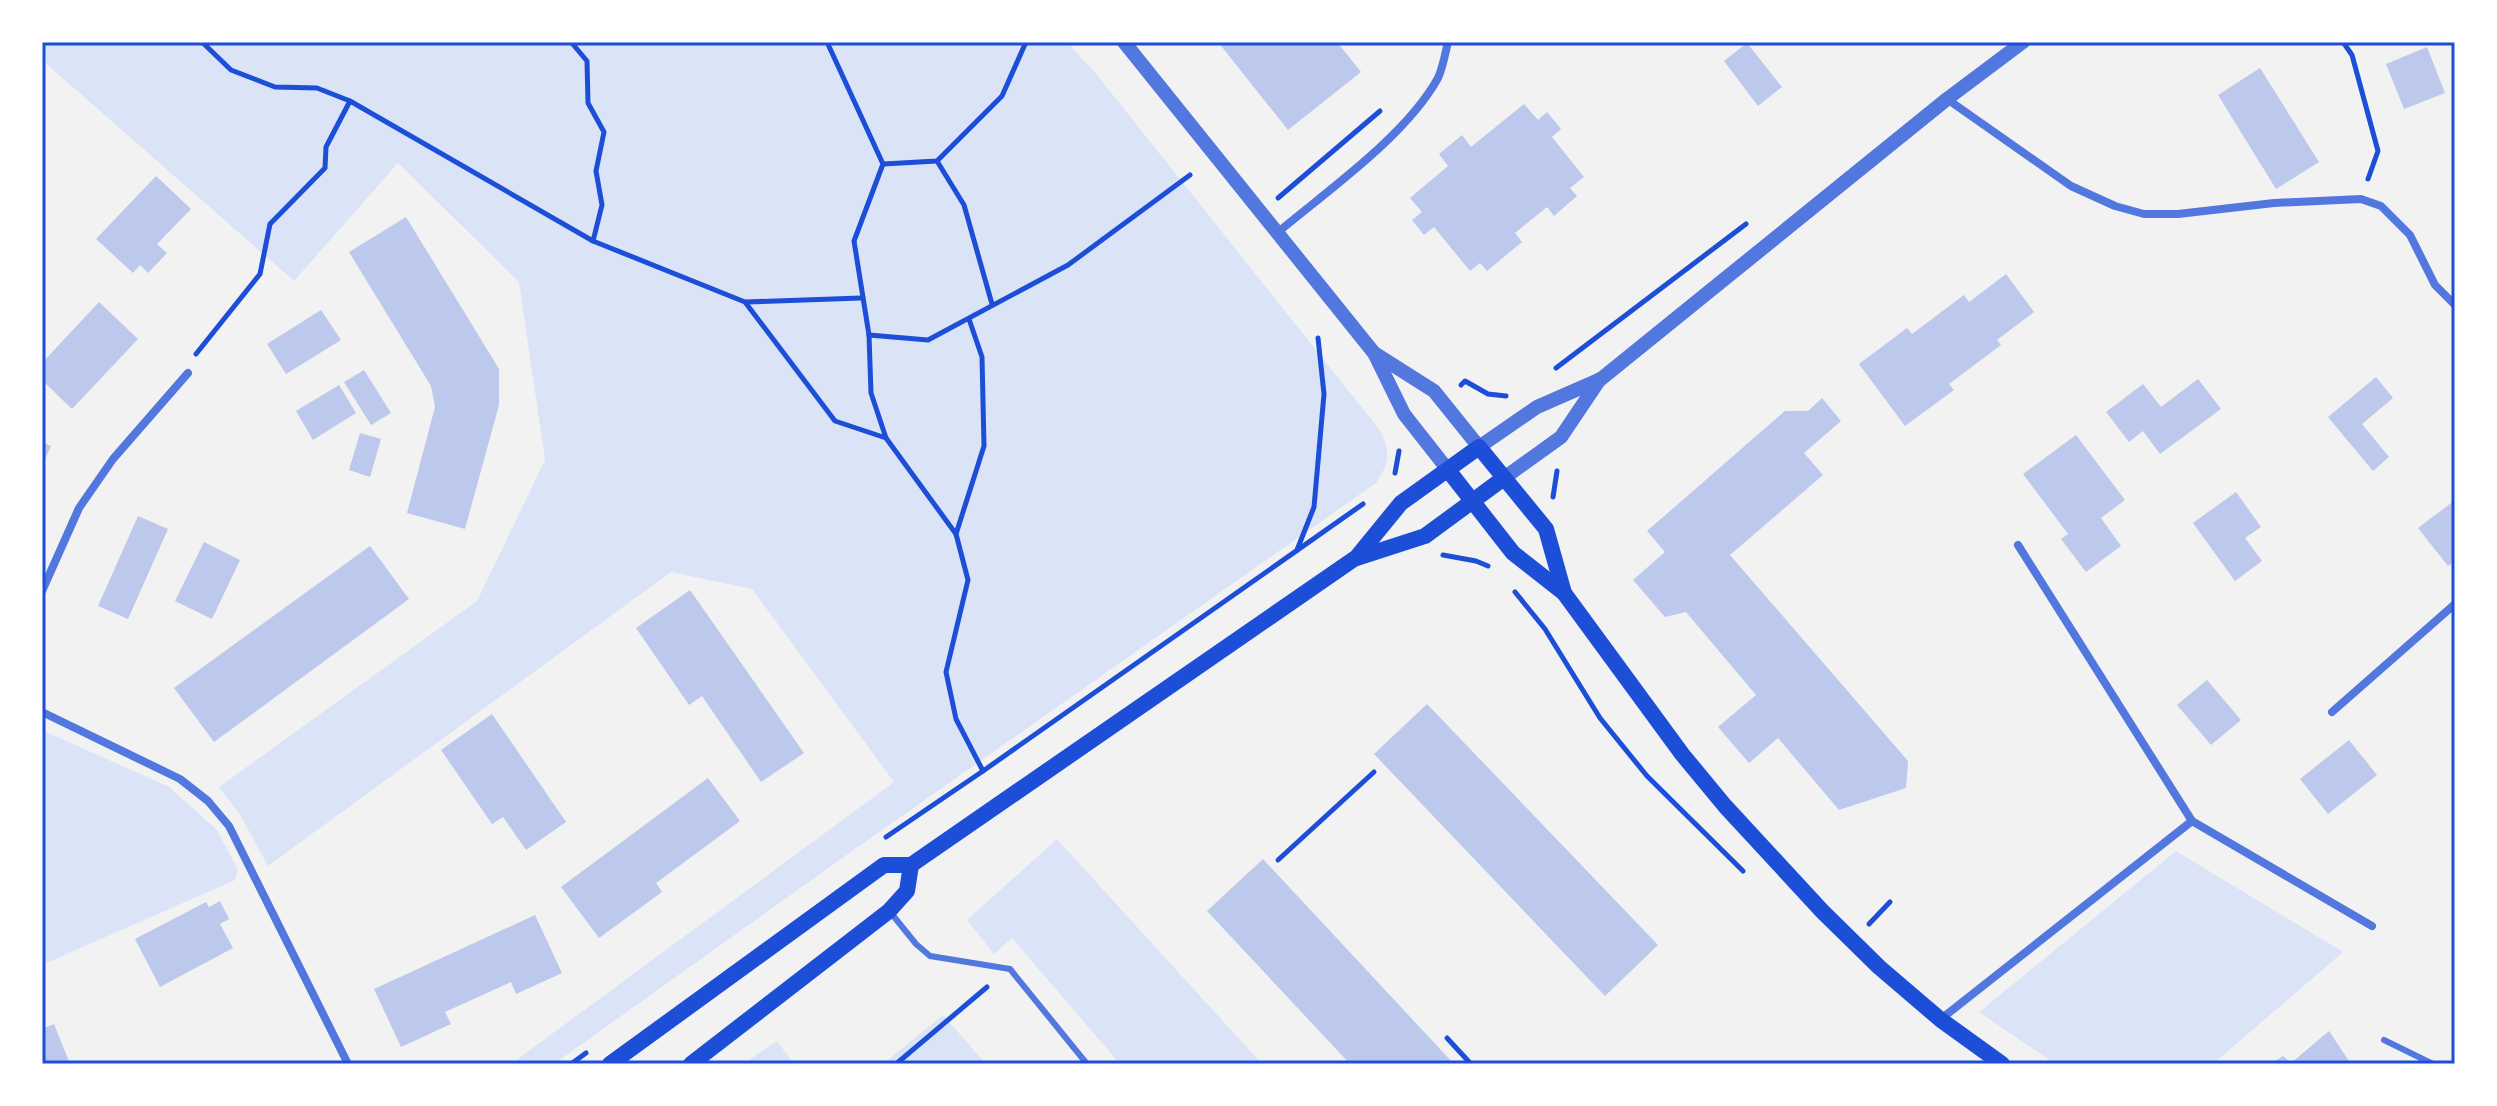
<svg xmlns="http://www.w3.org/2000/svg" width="2497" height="1106" font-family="Raleway,sans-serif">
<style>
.green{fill:#dbe4f7}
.building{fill:#bdc9ec}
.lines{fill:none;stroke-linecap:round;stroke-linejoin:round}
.path{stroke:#1d4ed8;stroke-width:5}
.service{stroke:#5277de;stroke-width:6}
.minor{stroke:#5277de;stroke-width:8}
.tertiary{stroke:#5277de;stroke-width:14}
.secondary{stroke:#1d4ed8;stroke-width:16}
.neatline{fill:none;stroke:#1d4ed8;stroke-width:3}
</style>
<rect width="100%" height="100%" fill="#f2f2f2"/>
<g class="green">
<path d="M42,42H1067L1097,75L1379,429C1391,450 1390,463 1376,483L848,854L554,1064H511L894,782L752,589L671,572L268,866L239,813L219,787L477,601L545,460L519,282L398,163L294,281L42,60Z"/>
<path d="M42,730L169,787L217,830L238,870L235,880L42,965Z"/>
<path d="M1057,839L1262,1064H1120L1012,938L994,954L967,920Z"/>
<path d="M2176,851L2343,952L2213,1064H2055L1979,1012Z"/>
<path d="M943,1015L986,1064H883Z"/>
<path d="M777,1041L794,1064H743Z"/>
</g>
<g class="building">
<path d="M1218,42H1337L1361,72L1288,130Z"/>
<path d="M1747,43L1782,87L1758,106L1724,61Z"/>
<path d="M2427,47L2445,93L2404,109L2386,64Z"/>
<path d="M2260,68L2319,162L2276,189L2218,95Z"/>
<path d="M1524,104L1538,120L1547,112L1561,129L1552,137L1584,177L1570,188L1577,196L1554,216L1547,207L1515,233L1522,242L1487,271L1480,263L1470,271L1434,227L1424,235L1412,220L1422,212L1410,198L1448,166L1439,154L1462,135L1471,147Z"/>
<path d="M156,176L191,209L157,244L167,253L148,273L140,265L133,273L96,239Z"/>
<path d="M406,217L499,369V405L465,529L407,513L435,407L431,386L349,252Z"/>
<path d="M2006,274L2034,312L1997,340L2001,345L1949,384L1954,390L1905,426L1859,364L1907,328L1912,334L1964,295L1969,302Z"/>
<path d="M99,302L138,339L72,409L42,380V363Z"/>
<path d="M321,310L341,340L286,374L267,344Z"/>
<path d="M364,370L391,413L371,425L344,382Z"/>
<path d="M2376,377L2393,398L2362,424L2389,457L2373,471L2328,417Z"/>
<path d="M2198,379L2221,409L2160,454L2143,431L2129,442L2106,412L2143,384L2161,407Z"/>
<path d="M339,385L356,413L313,440L296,411Z"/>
<path d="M1822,398L1841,421L1804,453L1823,475L1730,555L1908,761L1906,788L1839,810L1778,738L1749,763L1718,727L1756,695L1686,612L1665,617L1633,580L1665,552L1647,531L1785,411H1808Z"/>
<path d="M360,433L381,439L370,477L349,470Z"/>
<path d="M2076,435L2125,500L2101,518L2121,546L2086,572L2061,539L2068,534L2023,474Z"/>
<path d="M42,442L51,446L42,466Z"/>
<path d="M2236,492L2261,527L2245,538L2262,561L2235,581L2193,523Z"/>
<path d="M2455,500V561L2448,566L2418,528Z"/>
<path d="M138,516L168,529L128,619L98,606Z"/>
<path d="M204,542L240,560L212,619L175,601Z"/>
<path d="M370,546L409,599L214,742L174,688Z"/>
<path d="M690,590L804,753L761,782L702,696L689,705L636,628Z"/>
<path d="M2207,680L2241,720L2211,745L2177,705Z"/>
<path d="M1427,704L1658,945L1605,996L1374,754Z"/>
<path d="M492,714L566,822L526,850L503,817L492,824L441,750Z"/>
<path d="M2349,740L2377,775L2328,814L2300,779Z"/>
<path d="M708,778L740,821L656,883L662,892L599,938L561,887Z"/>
<path d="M1263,859L1454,1064H1350L1207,911Z"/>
<path d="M220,901L229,919L220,924L233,948L160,987L135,939L206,902L209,907Z"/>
<path d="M535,915L562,973L516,994L511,982L445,1012L451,1024L401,1047L374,989Z"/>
<path d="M54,1024L70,1064H42V1029Z"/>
<path d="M2329,1031L2351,1064H2271L2283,1056L2291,1063Z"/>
</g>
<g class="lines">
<g class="path">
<path d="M202,42L231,70L275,87L317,88L350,101"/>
<path d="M571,42L587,61L588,103L604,132L596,171L602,205L593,241"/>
<path d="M827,42L883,164L854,241L869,335L871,393L886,438L956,534L968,580L946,672L956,719L983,771"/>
<path d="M2343,42L2352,55L2378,151L2368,179"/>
<path d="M937,161L964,205L992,304"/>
<path d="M883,164L937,161L1002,96L1026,42"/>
<path d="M1278,198L1380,111"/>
<path d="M746,302L861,298"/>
<path d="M869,335L928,340L1068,265L1190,175"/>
<path d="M196,354L260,274L270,224L325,168L326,147L350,101L593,241L745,302L835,421L886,438"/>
<path d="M1556,368L1746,224"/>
<path d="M1461,385L1465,381L1488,394L1506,396"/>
<path d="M1395,473L1399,451"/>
<path d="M1553,497L1557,471"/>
<path d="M956,534L984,446L982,357L969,319"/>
<path d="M1297,550L1314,507L1324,394L1318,338"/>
<path d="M1443,555L1476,561L1488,566"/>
<path d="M1515,592L1545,629L1600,718L1647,776L1743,871"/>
<path d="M886,837L983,771L1363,504"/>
<path d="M1278,860L1374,772"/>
<path d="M1869,924L1890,902"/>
<path d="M1447,1038L1471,1064"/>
<path d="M571,1064L586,1053"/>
<path d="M896,1064L987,987"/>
</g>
<g class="service">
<path d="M891,913L916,944L930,956L1010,969L1087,1064"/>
<path d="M2384,1040L2433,1064"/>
</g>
<g class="minor">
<path d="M1947,99L2071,186L2115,206L2144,214H2178L2274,203L2361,199L2381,206L2410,235L2435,285L2455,305"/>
<path d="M1277,233C1328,190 1406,136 1438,78C1443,67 1445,54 1448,42"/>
<path d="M2018,545L2192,821L2372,926"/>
<path d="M42,591L79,508L113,459L188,373"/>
<path d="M42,712L180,779L208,801L229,826L348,1064"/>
<path d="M2332,712L2455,604"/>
<path d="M1941,1019L2192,821"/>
</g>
<g class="tertiary">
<path d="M1124,42L1374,353L1404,414L1448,470"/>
<path d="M1374,353L1434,391L1479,447L1537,407L1601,379L1947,99L2023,42"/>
<path d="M1504,478L1561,437L1600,379"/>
</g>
<g class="secondary">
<path d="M1448,470L1513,553L1564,593L1682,754L1725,806L1822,911L1879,967L1941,1020L2002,1064"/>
<path d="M1356,558L1401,503L1479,447L1546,529L1564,593"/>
<path d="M610,1064L884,865H911L1354,559L1425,536L1504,478"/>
<path d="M691,1064L889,911L907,891L911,865"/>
</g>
</g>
<rect width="2497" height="1106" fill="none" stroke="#ffffff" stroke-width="88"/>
<rect x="44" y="44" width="2409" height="1018" class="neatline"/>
</svg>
